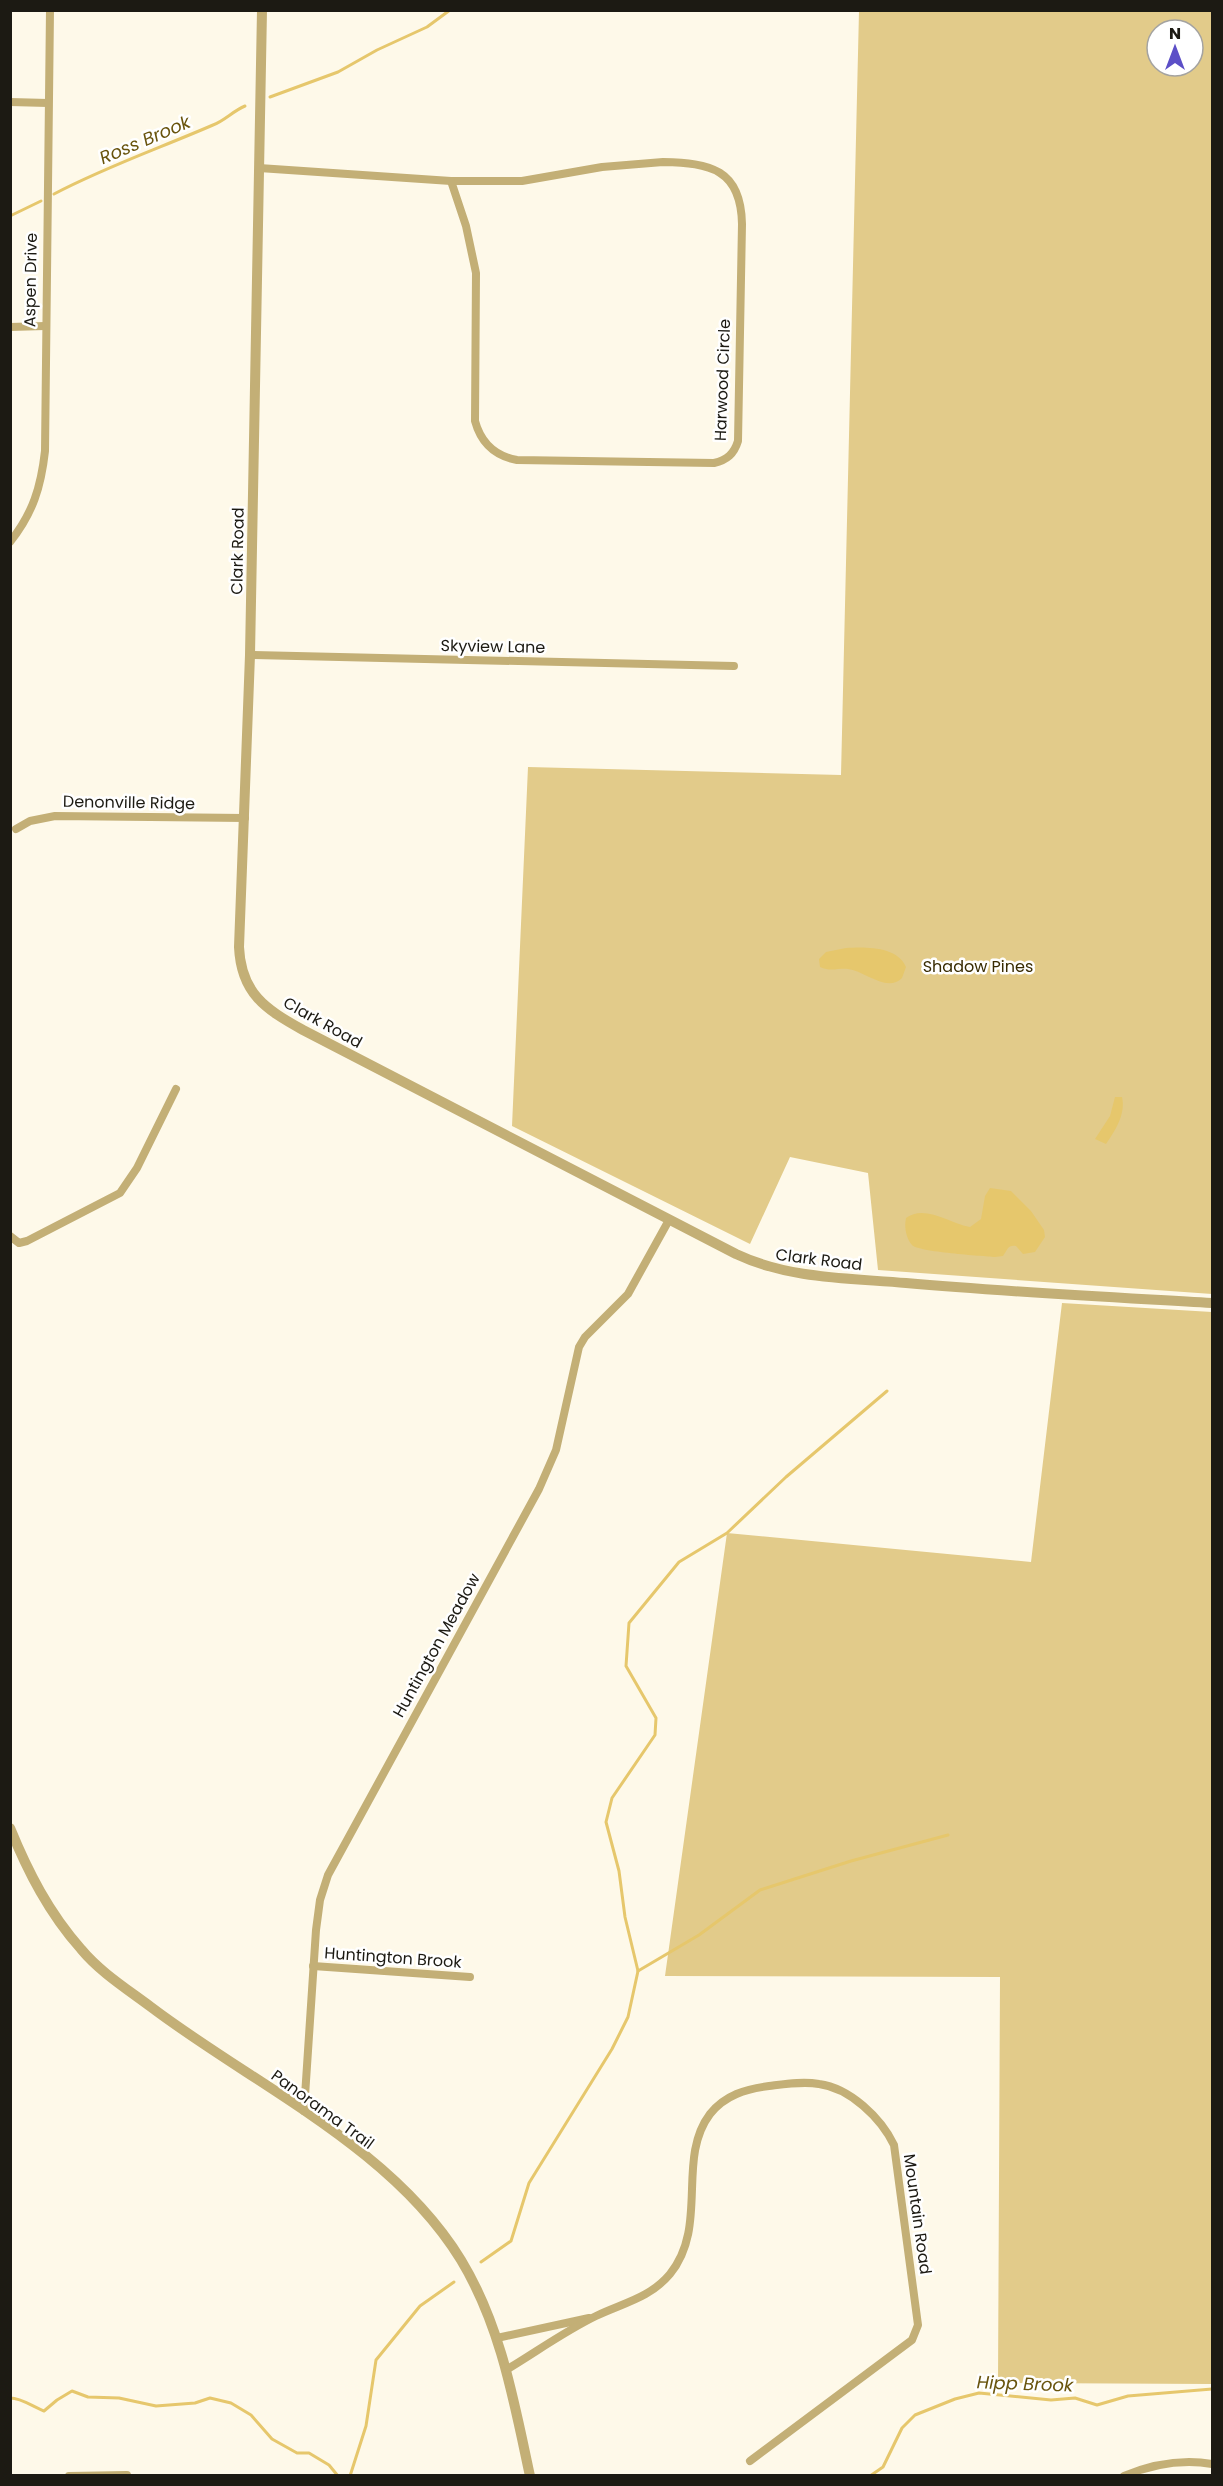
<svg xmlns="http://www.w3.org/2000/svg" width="1223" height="2486" font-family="Poppins,sans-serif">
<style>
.green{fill:#e2cb8a;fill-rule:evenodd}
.water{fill:#e6c76c}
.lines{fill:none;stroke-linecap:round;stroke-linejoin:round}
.stream{stroke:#e6c76c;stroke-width:3}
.minor{stroke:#c3af76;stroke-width:8}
.tertiary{stroke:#c3af76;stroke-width:10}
.labels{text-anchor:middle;stroke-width:5;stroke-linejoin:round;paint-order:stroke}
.street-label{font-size:16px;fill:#1c1a13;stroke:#fff}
.park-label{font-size:16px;fill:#382b02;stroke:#fff}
.water-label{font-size:18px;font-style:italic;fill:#69540d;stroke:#fff}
</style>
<rect width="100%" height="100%" fill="#fef9e9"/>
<g class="green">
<path d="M859,11H1212V1294L878,1270L868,1173L790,1157L750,1244L512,1126L528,767L841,775ZM1157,30H1193V66H1157Z"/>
<path d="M1062,1303L1212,1312V2384L998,2383L1000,1977L665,1976L727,1533L1031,1562Z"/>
</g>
<g class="water">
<path d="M846,948C865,947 897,946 906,967L902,978C887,993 865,971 848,969C837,968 831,972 820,967L819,959L826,952Z"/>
<path d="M1115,1097H1122C1126,1114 1115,1131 1106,1144L1095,1139L1110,1116Z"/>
<path d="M990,1188L1011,1191L1031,1211L1044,1230L1045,1237L1035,1252L1023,1254L1016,1246C1007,1245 1008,1250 1003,1256L995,1257C983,1256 918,1252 912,1245C906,1238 904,1227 906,1218C925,1204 950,1224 970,1227L981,1219L985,1196Z"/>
</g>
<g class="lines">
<g class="stream">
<path d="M270,97L338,72L377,50L427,27L450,10"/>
<path d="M54,194C105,167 160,148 213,125C224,121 233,111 245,106"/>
<path d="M10,216L41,201"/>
<path d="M638,1971L699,1935L760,1890L851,1861L948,1835"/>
<path d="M481,2262L511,2241L529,2183L612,2049L628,2017L638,1971L625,1917L619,1871L606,1822L612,1798L655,1735L656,1718L626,1666L629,1623L679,1562L727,1533L786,1477L887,1391"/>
<path d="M10,2398C22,2398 33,2407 44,2411L57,2400L72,2391L88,2397L119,2398L156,2406L195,2403L210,2398L231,2403L251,2415L272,2439L297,2453H309L329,2465L338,2476"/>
<path d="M350,2476L366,2426L376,2360L420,2306L454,2282"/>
<path d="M870,2476L883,2467L902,2428L915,2415L955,2399L979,2393L1051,2400L1075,2398L1097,2405L1128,2396L1212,2389"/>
</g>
<g class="minor">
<path d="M10,102L48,103"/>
<path d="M663,162C710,163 741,169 742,224L738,441C734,454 727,460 714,463L517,460C495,456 481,443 475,421L476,273L466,226L451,181H522L602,167Z"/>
<path d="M259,168L451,181"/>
<path d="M10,327L45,326"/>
<path d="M10,542C33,513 41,487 45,451L50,10"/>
<path d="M250,655L734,666"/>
<path d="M16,829L30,821L55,816L245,818"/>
<path d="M10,1236L19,1243L27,1241L120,1193L137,1168L176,1089"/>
<path d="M313,1966L470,1977"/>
<path d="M304,2111L316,1930L320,1900L328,1875L539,1489L556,1450L579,1347L585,1337L628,1294L669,1220"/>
<path d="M497,2338L589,2318"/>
<path d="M506,2370C536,2352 565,2331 596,2316C623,2303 650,2298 670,2274C709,2226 676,2159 710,2114C725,2095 746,2089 769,2086C785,2084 803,2081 819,2084C850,2088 881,2118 894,2145L918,2325L912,2340L750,2461"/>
<path d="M69,2476L127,2475"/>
<path d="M1124,2476C1153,2464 1182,2459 1212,2464"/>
</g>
<g class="tertiary">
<path d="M262,10L250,655L239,947C241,993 265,1009 303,1030L736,1254C789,1279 848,1278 906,1283C1008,1292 1110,1297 1212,1303"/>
<path d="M10,1828C28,1872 49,1913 81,1949C100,1972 127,1989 151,2007C254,2085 392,2147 461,2260C501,2326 514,2402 530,2476"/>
</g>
</g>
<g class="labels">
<g class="street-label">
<text transform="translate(30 280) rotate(-89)" y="6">Aspen Drive</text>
<text transform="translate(722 380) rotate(-88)" y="6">Harwood Circle</text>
<text transform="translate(237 551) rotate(-89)" y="6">Clark Road</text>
<text transform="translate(493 646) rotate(1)" y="6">Skyview Lane</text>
<text transform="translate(129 802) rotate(1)" y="6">Denonville Ridge</text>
<text transform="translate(323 1022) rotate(29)" y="6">Clark Road</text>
<text transform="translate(819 1259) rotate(7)" y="6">Clark Road</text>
<text transform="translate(436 1645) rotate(-61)" y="6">Huntington Meadow</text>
<text transform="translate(393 1957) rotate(4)" y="6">Huntington Brook</text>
<text transform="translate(323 2109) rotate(36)" y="6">Panorama Trail</text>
<text transform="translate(918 2214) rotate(82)" y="6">Mountain Road</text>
</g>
<g class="park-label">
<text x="978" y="972">Shadow Pines</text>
</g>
<g class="water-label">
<text transform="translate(145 140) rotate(-23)" y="6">Ross Brook</text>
<text transform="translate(1025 2384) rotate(2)" y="6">Hipp Brook</text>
</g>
</g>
<rect width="1223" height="2486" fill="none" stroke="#1c1a13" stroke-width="24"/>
<g transform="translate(1175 48)"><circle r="28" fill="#ffffff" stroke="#a4a3a1" stroke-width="1.5"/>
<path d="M0-4.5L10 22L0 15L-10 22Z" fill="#5c4fc7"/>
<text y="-9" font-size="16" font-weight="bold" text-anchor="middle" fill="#1c1a13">N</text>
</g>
</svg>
